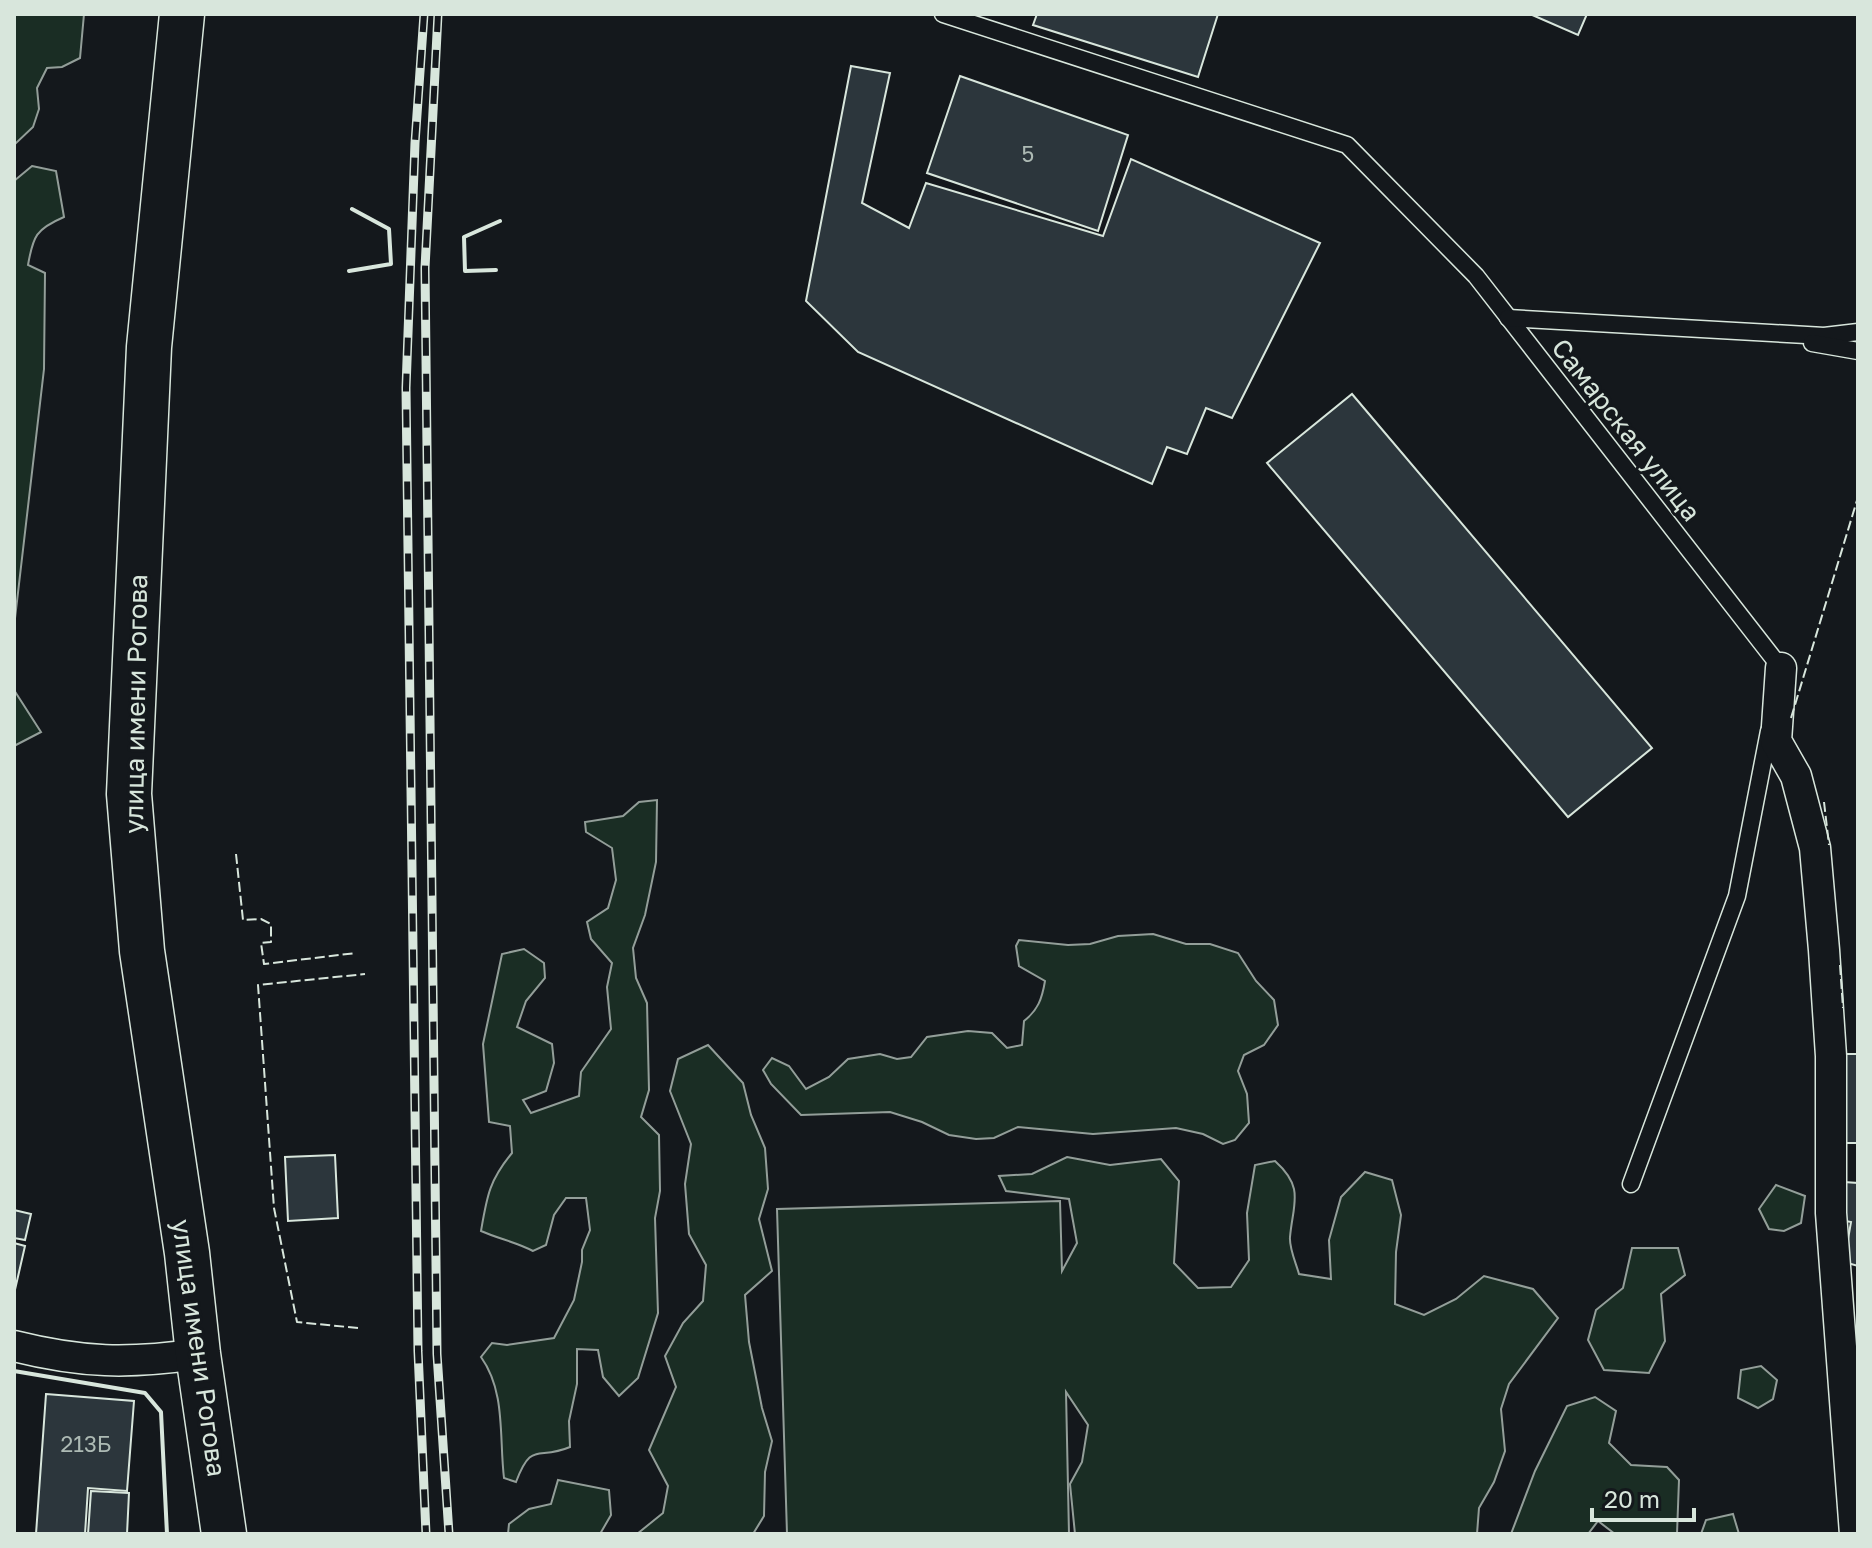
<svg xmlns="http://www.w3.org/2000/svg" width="1872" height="1548" font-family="'Golos Text',sans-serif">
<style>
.green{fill:#1a2d24;stroke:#939e99;stroke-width:2}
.building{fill:#2c363c;stroke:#d8e6dc;stroke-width:2}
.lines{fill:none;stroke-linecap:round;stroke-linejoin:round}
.lane-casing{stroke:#d8e6dc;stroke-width:19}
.street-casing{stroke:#d8e6dc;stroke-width:33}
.secondary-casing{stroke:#d8e6dc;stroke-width:47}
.lane{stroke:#14181c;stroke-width:16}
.street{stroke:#14181c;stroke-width:30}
.secondary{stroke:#14181c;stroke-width:44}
.rail-casing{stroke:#d8e6dc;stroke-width:9}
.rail{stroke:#14181c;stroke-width:6;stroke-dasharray:18;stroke-linecap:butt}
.fence{stroke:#d8e6dc;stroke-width:2;stroke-dasharray:10 4;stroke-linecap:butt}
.wall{stroke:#d8e6dc;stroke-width:4}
.labels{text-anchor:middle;stroke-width:6;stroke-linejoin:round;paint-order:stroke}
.number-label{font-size:22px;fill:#adbab4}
.street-label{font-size:26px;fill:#d8e6dc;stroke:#14181c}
</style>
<rect width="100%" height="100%" fill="#14181c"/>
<g class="green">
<path d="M14,14H84L80,58L62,67L47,68L37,88L39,109L33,127L14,145Z"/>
<path d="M32,166L56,171L64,217C36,229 33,236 28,265L45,273L44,369L14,627V181Z"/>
<path d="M14,690L41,732L14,746Z"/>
<path d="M657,800L656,862L645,915L633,948L636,978L647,1003L649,1090L641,1117L659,1135L660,1191L655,1218L658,1313L638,1378L619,1396L603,1377L598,1350L577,1349V1384L569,1421L570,1447C537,1461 532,1440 516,1482L504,1478C499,1437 506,1392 481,1357L492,1343L507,1345L554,1338L574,1300L582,1262V1250L590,1230L586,1198H566L554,1215L546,1245L533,1251C516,1242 499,1239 481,1231C487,1196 489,1181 512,1153L510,1126L489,1122L483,1044L502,954L524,949L544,963L545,978L526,1001L517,1027L552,1044L554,1063L546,1091L523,1100L531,1113L579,1096L581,1072L611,1029L607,987L612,963L591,939L587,922L608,908L616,880L612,848L586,832L585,822L623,816L639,802Z"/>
<path d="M1153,934L1186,944H1210L1238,953L1256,981L1274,1000L1278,1025L1264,1045L1244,1055L1238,1071L1247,1094L1249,1123L1235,1140L1223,1144L1203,1134L1176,1128L1093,1134L1018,1127L994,1138L976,1139L949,1135L922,1122L890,1112L801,1115L771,1084L763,1070L772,1058L789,1066L806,1089L829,1077L848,1059L880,1054L897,1059L911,1057L927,1037L968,1031L992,1033L1007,1048L1022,1045L1024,1021C1038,1010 1042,999 1045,981L1019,966L1016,946L1019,940L1068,945L1090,944L1118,936Z"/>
<path d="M708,1045L743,1083L751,1115L765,1148L768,1189L759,1219L772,1271L745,1295L749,1342L762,1408L772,1441L765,1472L764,1516L753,1534H637L663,1513L668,1486L649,1450L676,1387L665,1356L683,1323L703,1301L706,1265L689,1234L685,1184L691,1144L670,1091L678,1059Z"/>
<path d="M1067,1157L1110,1165L1161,1159L1179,1181L1174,1263L1198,1288L1231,1287L1249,1260L1247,1213L1255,1165L1275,1161C1305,1188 1293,1203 1290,1237C1289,1248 1296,1263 1299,1274L1331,1279L1329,1240L1341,1197L1365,1172L1392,1180L1401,1215L1396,1252L1395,1304L1424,1315L1456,1299L1484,1276L1533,1289L1558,1318L1509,1384L1501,1409L1505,1451L1494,1482L1479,1508L1477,1534H1075L1070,1484L1082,1462L1088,1425L1066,1392L1069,1534H787L777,1209L1060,1201L1062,1271L1077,1243L1069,1199L1006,1191L999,1176L1032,1174Z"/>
<path d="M1776,1185L1805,1196L1801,1223L1784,1231L1769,1229L1759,1209Z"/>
<path d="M1632,1248H1678L1685,1275L1661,1294L1665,1341L1649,1373L1604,1370L1588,1340L1596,1310L1623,1288Z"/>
<path d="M1761,1366L1777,1380L1773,1399L1758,1408L1738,1398L1741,1370Z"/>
<path d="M1595,1397L1616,1411L1609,1443L1631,1465L1667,1467L1679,1480L1677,1534H1615L1598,1521L1588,1534H1511L1535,1471L1567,1406Z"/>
<path d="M558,1480L609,1490L611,1515L600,1534H508L509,1524L529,1509L551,1504Z"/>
<path d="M1733,1514L1739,1534H1701L1706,1520Z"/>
</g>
<g class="building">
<path d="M1037,14H1218L1198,77L1033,25Z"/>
<path d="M1530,14H1587L1578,35Z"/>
<path d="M851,66L890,73L862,203L909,228L926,183L1103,236L1131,159L1320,243L1232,418L1206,408L1187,454L1167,447L1152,484L858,352L806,301Z"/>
<path d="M960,76L1128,135L1098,231L927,173Z"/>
<path d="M1352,394L1652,748L1568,817L1267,463Z"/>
<rect x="1844" y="1054" width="14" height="89"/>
<path d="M335,1155L338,1218L288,1221L285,1157Z"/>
<path d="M1844,1182L1858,1183V1266L1844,1262L1851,1222L1840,1220Z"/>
<path d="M14,1210L31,1214L25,1240L14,1238Z"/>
<path d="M14,1243L25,1246L14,1294Z"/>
<path d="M46,1394L134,1401L127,1491L88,1488L85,1534H36Z"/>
<path d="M91,1491L129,1493L127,1534H88Z"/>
</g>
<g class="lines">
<g class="lane-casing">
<g id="lane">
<path d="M943,14L1347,145L1476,276L1781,668L1780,673"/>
<path d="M1508,318L1824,336L1858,332"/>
<path d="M1812,343L1858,351"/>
<path d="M1631,1184L1737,896L1769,731"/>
</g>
</g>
<g class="street-casing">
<g id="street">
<path d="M1781,668L1776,741L1796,776L1815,848L1824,950L1831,1056V1213L1855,1534"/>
<path d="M14,1346C82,1363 128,1364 198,1354"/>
</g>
</g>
<g class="secondary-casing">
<path id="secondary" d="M182,14L149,347L129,794L142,951L187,1253L198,1354L224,1534"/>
</g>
<use href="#lane" class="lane"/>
<use href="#street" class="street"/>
<use href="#secondary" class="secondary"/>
<g class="rail-casing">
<g id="rail">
<path d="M424,14L415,143L406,388L418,1351L426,1534"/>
<path d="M438,14L425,268L437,1354L449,1534"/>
</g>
</g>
<use href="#rail" class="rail"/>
<g class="fence">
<path d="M1791,718L1858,497"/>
<path d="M1824,802L1829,845"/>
<path d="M236,854L243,920L261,919L271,924V942L261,943L264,964L356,953"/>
<path d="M1840,965L1843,1008"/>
<path d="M358,1328L297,1322L274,1208L258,985L365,974"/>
</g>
<g class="wall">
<path d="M496,270L465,271L464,237L500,221"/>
<path d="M349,271L391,264L389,229L352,209"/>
<path d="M14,1371L145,1393L161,1412L167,1534"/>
</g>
</g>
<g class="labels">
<g class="number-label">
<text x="1028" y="162">5</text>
<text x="86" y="1452">213Б</text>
</g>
<g class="street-label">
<text transform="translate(1626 430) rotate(52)" y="9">Самарская улица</text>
<text transform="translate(136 704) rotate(-89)" y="9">улица имени Рогова</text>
<text transform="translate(199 1348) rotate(82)" y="9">улица имени Рогова</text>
</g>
</g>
<rect width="1872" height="1548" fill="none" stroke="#d8e6dc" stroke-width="32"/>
<path d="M1592 1508v12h102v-12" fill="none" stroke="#d8e6dc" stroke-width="4"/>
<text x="1604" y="1508" font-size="24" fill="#d8e6dc" stroke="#14181c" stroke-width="6" paint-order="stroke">20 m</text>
</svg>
